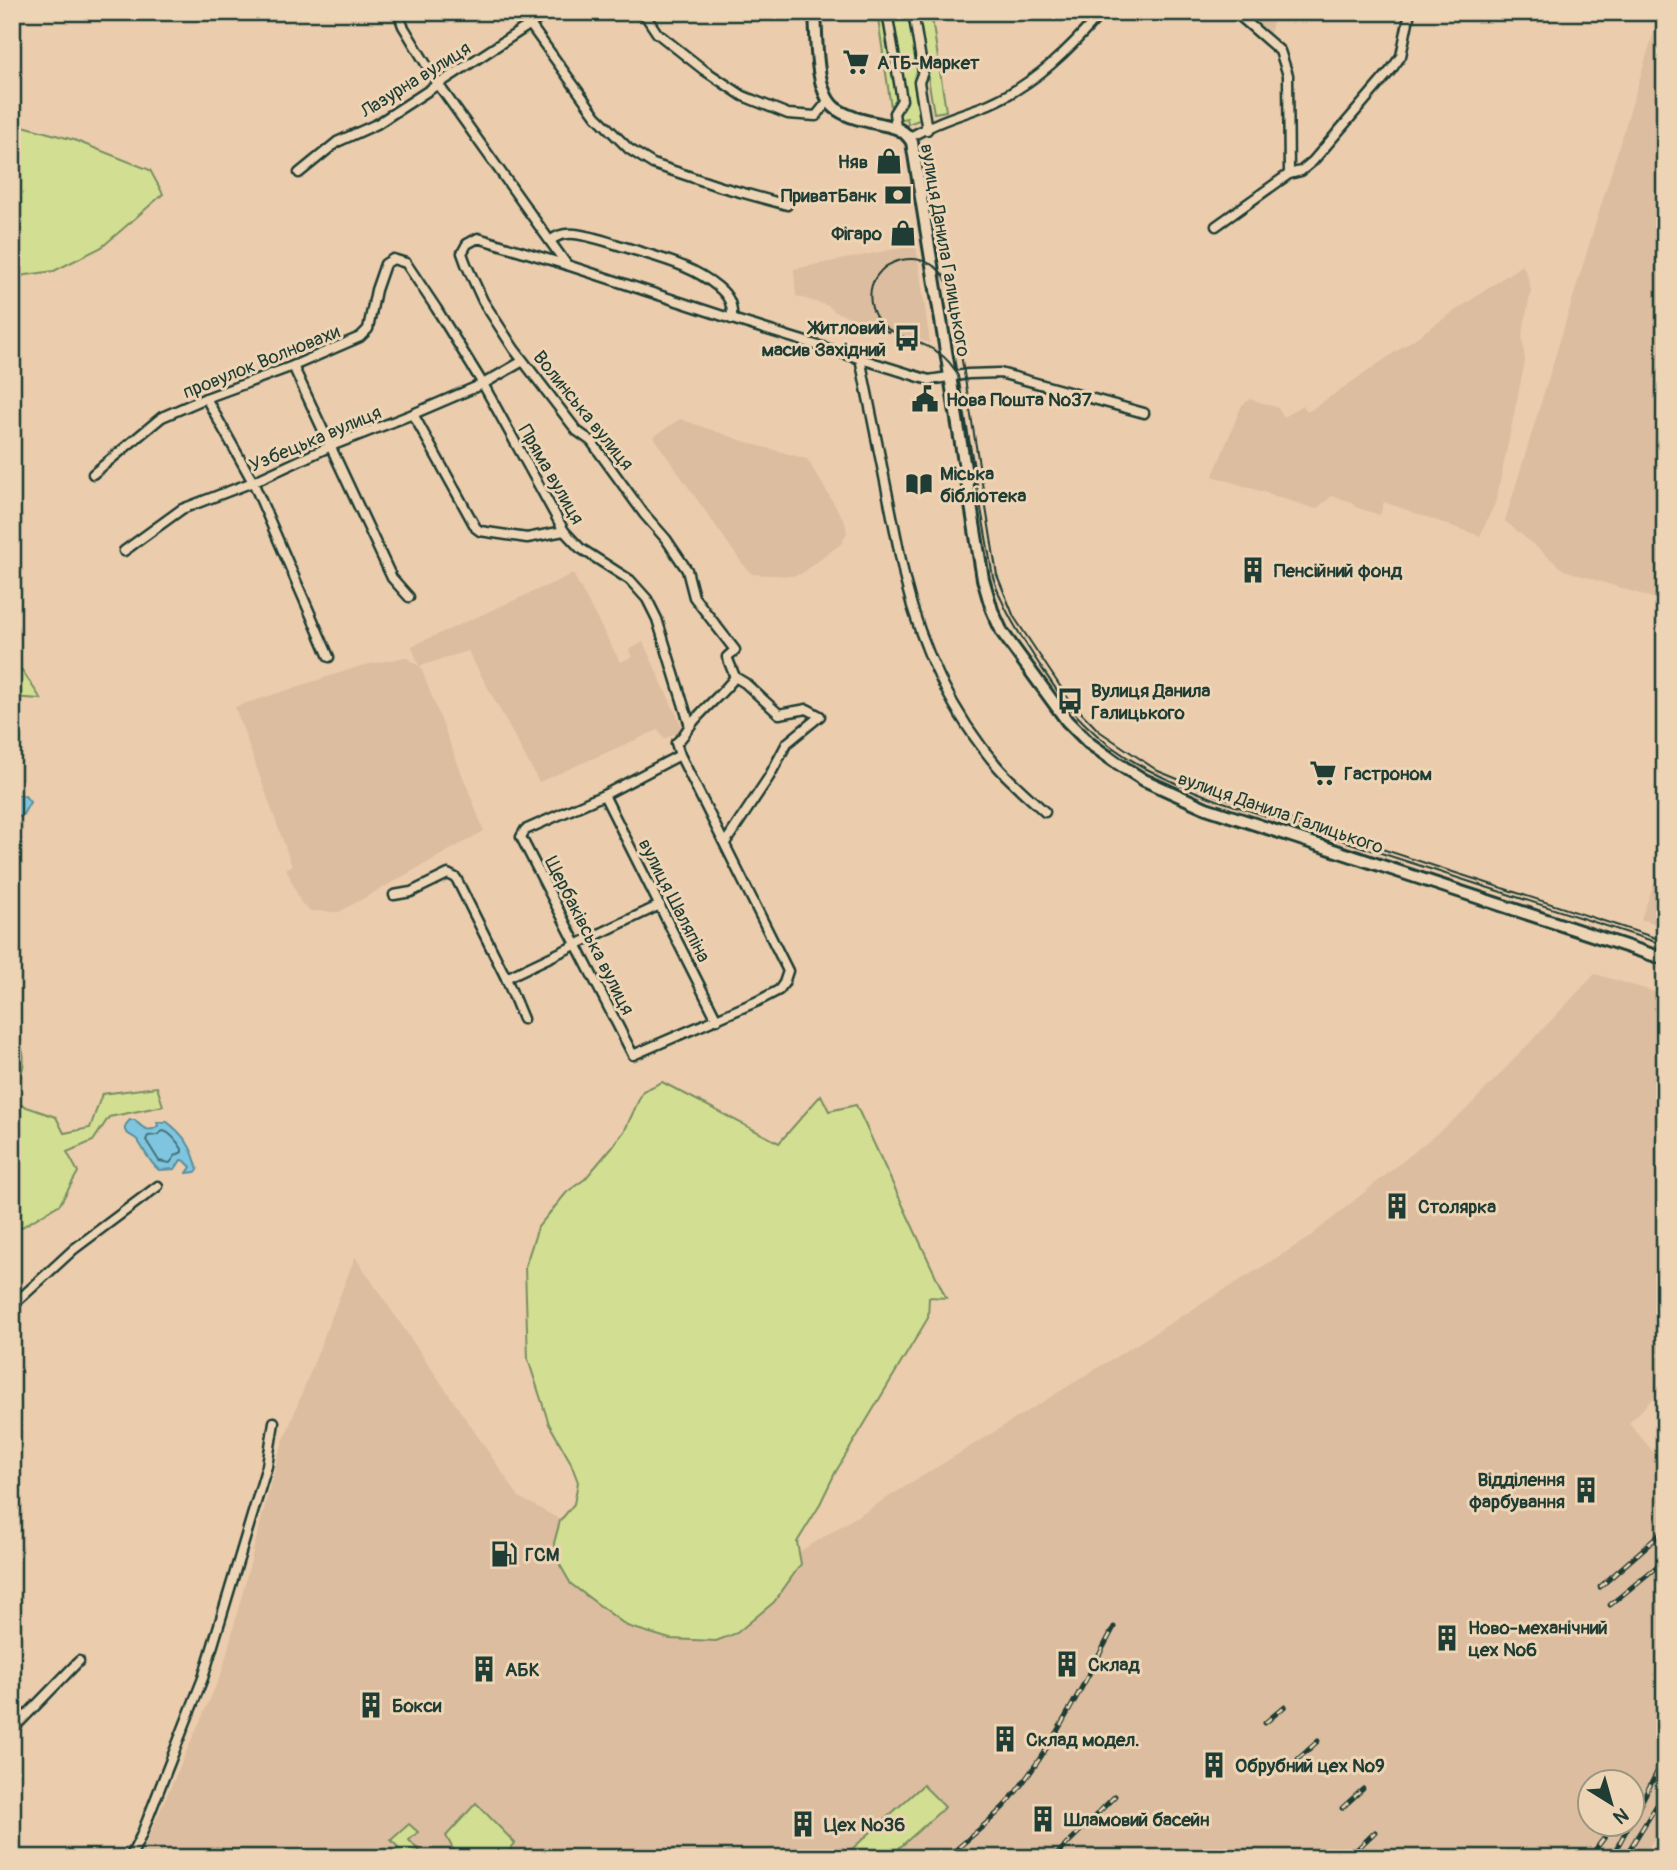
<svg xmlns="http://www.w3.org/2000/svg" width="1677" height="1870" font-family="Pangolin,sans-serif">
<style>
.built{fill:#dcbd9f;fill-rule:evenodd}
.green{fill:#d2de91;stroke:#788e62;stroke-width:2}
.water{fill:#7fc5e0;stroke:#598f9b;stroke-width:2}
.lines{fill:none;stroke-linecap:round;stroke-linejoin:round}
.shore{stroke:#457379;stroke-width:2}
.street-casing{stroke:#1f3d34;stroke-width:13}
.secondary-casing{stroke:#1f3d34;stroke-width:16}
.street{stroke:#edd4b5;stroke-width:8}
.secondary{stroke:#edd4b5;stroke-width:10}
.tram{stroke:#1f3d34;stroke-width:2}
.rail-casing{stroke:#1f3d34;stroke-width:5}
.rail{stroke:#edd4b5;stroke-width:2.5;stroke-dasharray:8;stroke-linecap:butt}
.labels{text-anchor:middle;stroke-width:6;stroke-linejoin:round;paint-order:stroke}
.poi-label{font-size:19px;font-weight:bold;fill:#1f3d34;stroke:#edd4b5;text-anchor:start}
.street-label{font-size:19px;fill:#1f3d34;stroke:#edd4b5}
</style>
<rect width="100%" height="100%" fill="#ebccac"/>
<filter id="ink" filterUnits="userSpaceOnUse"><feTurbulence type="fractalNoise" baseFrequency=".0143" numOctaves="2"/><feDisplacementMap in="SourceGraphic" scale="14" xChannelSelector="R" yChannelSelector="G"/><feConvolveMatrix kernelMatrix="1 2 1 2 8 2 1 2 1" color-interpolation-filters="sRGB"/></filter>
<g filter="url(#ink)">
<g class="built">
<path d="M1242,12H1275L1270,34Z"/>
<path d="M1660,12H1665V602L1564,570L1505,521Z"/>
<path d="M916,245L930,343L835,312L829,306L796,296L794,269Z"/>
<path d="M1522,265L1527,274L1531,290L1522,337L1525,361L1496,501L1480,536L1384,502L1380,515L1355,507L1352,502L1332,496L1316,509L1213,476L1242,405L1250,399L1278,408L1284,417L1302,405L1308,412Z"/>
<path d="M680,419L752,444L807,459L845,522L847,532L842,543L801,574L792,576L752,574L742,563L653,437Z"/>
<path d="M573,574L620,662L632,657L629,650L643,642L683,729L664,739L658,730L539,782L468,651L420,666L484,831L339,912L310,911L301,903L286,868L292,866L235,707L361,666L405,657L419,666L412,646Z"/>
<path d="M1665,853V927L1641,919Z"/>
<path d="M1595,974L1665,995V1386L1629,1423L1665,1466V1822L1642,1858H139L222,1672L278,1455L355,1257L519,1497L662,1576L783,1562L1307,1239L1467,1109ZM1590,1783H1632V1825H1590Z"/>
</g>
<g class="green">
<path d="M877,12H931L946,111L934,113L927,72H923L922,119L908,124L907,118L893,121Z"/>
<path d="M12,123L74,140L150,170L163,194L102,247L54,271L12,277Z"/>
<path d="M22,670L41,699L12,697V672Z"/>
<path d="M12,1033C32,1055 23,1072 12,1096Z"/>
<path d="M662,1082L779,1143L821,1095L829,1111L856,1105L946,1298L929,1297L928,1318L835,1473L818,1508L797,1542L801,1564L774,1602L737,1633L716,1641L670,1639L627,1626L571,1584L560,1565L554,1543L560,1521L574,1504L578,1482L570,1461L549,1424L528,1359L525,1267L538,1227L567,1192L585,1179L612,1147L625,1130L643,1091Z"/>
<path d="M157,1087L163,1106L109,1117L93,1141L67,1152L78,1172L60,1204L12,1233V1102L56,1117L64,1133L90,1128L102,1094Z"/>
<path d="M923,1785L945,1807L888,1858H842Z"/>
<path d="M476,1803L515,1843L503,1858H458L446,1836Z"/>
<path d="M409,1824L418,1832L409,1840L420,1852L413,1858H388L398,1847L391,1840Z"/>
</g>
<g class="water">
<path d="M12,794L25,796L30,802L22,816L12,818Z"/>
<path d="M130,1120H135C141,1127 149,1134 158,1126L157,1122L164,1123L166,1121C184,1135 192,1146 198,1170L195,1172L187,1173L191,1167L185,1161L181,1160L175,1169L159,1170C149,1162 145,1151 138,1141C135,1136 126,1135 125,1130C124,1125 128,1122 130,1120Z"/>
</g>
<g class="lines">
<path class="shore" d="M163,1131C171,1132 178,1143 182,1149V1152L176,1155L170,1163L159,1161L146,1140L148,1136L157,1135Z"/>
<g class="street-casing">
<g id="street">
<path d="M398,12L403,26L438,84L567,265L732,319L929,380L968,374L1000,373L1144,413"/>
<path d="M521,12L596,116L629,149L653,164L718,186L787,205"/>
<path d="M643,12L657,33L704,70L743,96L788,114L816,116L828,101"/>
<path d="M887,12L902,100L894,113L896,127"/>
<path d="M913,12L923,72L919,82L927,130"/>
<path d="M909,137C919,133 928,127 938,123C954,116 972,111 989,104C1035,84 1070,49 1102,12"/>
<path d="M299,173L337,142L377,124L549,12"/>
<path d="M1289,174L1301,171L1313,161L1391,70L1401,56L1410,12"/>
<path d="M1216,226L1289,174L1288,75L1280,51L1235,12"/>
<path d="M550,241C557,235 566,233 575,234C593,236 611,243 628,248C659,258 692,265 718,287C729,296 733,305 732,319"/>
<path d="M567,265L478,238L467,244L462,253L466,264L483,301L514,349L577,431L591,441L644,514L666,539L687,570L694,597L735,650L727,657L735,677"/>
<path d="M860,358L905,580C921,647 952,714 998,767C1012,783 1029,797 1045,812"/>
<path d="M293,366L392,578L409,597"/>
<path d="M206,398L253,482L329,657"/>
<path d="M413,414L476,528L480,531L527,538L564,531"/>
<path d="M93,474L162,417L206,398L293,366L360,337L368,329L376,290L385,264L393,259L406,263L436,308L483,384L564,531L580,548L630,580L647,599L657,619L690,726"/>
<path d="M124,551L182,509L253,482L331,446L413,414L483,384L523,361"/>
<path d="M680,755L604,795L525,830L521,837L633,1055L758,1001L779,990L784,983L788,971L680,755L676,743C683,738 685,732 690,726C703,708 722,695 735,677L745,683L779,714L807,709L820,716L787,743L769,777L725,843"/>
<path d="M604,795L717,1020"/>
<path d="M394,895L411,892L448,874L456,878L506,978L523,1019"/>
<path d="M506,978L660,905"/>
<path d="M12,1306L74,1249L158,1186"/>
<path d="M12,1730L79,1661"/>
<path d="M130,1858L141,1836L203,1678L267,1466L274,1422"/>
</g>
</g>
<g class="secondary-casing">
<g id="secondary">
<path d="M815,12C817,38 814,96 838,110C850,118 866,121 880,124C894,127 903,128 912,142L983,579L992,610L1002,632L1067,721L1089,743L1117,763L1144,780L1206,808L1665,959"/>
<path d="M1658,1858L1665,1847"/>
</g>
</g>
<use href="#street" class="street"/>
<use href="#secondary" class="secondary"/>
<g class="tram">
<path d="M848,320L889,332"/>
<path d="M1665,941L1219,796L1158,771L1099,731L1070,701L1014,617L997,575L951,293C938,237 858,256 872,308C883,346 938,332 958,376L993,577C1002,607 1018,632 1035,658C1050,680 1064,703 1083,722C1120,760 1169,782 1217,800L1665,945"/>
</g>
<g class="rail-casing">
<g id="rail">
<path d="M1600,1587L1665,1530"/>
<path d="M1610,1605L1665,1560"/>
<path d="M1662,1668L1665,1665"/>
<path d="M1265,1723L1285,1706"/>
<path d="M1298,1759L1318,1741"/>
<path d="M1342,1808L1363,1789"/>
<path d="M1632,1820L1665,1757"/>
<path d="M1612,1857L1629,1825"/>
<path d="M947,1858C966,1840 990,1822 1007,1803C1051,1750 1082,1687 1114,1627"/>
<path d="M1053,1858L1115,1796"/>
<path d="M1348,1858L1375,1832"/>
<path d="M1589,1858L1614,1825"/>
<path d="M1624,1858L1665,1792"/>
</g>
</g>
<use href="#rail" class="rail"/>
</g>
</g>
<defs>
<g id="supermarket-bare" transform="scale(2.1)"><path d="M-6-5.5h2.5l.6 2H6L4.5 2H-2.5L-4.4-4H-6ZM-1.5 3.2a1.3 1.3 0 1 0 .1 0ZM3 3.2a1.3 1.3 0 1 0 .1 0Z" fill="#1f3d34" stroke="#edd4b5" stroke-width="2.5" paint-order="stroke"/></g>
<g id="shop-bare" transform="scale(2.1)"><path d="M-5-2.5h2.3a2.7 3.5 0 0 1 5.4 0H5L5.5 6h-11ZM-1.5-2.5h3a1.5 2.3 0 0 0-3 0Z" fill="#1f3d34" stroke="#edd4b5" stroke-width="2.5" paint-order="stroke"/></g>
<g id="bank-bare" transform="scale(2.1)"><path d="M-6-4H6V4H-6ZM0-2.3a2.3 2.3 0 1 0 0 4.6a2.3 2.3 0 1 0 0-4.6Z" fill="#1f3d34" stroke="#edd4b5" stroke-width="2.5" paint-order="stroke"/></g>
<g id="bus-bare" transform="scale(2.1)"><path d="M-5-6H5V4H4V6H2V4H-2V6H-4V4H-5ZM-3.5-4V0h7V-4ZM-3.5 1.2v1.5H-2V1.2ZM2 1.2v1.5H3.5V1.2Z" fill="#1f3d34" stroke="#edd4b5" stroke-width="2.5" paint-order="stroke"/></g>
<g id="civic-bare" transform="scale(2.1)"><path d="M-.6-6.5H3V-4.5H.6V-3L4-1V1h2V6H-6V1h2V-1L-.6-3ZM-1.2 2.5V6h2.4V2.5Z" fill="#1f3d34" stroke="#edd4b5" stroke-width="2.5" paint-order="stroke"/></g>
<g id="library-bare" transform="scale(2.1)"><path d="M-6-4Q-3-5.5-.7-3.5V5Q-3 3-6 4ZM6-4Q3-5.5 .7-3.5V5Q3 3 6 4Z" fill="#1f3d34" stroke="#edd4b5" stroke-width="2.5" paint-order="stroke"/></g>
<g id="building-bare" transform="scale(2.1)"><path d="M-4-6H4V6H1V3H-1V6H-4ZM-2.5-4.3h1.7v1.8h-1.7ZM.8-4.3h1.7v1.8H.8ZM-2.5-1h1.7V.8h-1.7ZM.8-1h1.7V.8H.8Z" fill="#1f3d34" stroke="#edd4b5" stroke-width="2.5" paint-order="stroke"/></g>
<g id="fuel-bare" transform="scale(2.1)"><path d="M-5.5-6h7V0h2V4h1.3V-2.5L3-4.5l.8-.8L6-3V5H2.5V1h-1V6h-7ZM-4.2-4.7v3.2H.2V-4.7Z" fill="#1f3d34" stroke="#edd4b5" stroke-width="2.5" paint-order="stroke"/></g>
</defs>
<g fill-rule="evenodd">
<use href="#supermarket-bare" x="856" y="62"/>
<use href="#shop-bare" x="889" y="161"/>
<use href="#bank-bare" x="898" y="195"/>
<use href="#shop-bare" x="903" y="233"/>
<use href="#bus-bare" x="907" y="338"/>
<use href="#civic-bare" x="925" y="399"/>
<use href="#library-bare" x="919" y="484"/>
<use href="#building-bare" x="1253" y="570"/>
<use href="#bus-bare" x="1070" y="701"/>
<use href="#supermarket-bare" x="1323" y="773"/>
<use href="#building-bare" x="1397" y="1206"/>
<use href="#building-bare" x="1586" y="1490"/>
<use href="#fuel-bare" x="504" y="1554"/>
<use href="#building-bare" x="1447" y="1638"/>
<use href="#building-bare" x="1067" y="1664"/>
<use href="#building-bare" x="484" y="1669"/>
<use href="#building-bare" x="371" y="1705"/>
<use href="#building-bare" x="1005" y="1739"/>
<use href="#building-bare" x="1214" y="1765"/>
<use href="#building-bare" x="1043" y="1819"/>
<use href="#building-bare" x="803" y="1824"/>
</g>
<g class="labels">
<g class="poi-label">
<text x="877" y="69">АТБ-Маркет</text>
<text x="868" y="168" text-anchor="end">Няв</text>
<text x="877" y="202" text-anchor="end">ПриватБанк</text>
<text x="882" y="240" text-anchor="end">Фігаро</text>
<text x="886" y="334" text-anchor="end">Житловий<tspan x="886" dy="22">масив Західний</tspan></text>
<text x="946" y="406">Нова Пошта №37</text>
<text x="940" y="480">Міська<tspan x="940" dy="22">бібліотека</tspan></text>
<text x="1274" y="577">Пенсійний фонд</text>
<text x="1091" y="697">Вулиця Данила<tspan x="1091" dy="22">Галицького</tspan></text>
<text x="1344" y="780">Гастроном</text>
<text x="1418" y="1213">Столярка</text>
<text x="1565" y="1486" text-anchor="end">Відділення<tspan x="1565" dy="22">фарбування</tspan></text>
<text x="525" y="1561">ГСМ</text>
<text x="1468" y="1634">Ново-механічний<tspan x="1468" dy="22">цех №6</tspan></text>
<text x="1088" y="1671">Склад</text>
<text x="505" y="1676">АБК</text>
<text x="392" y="1712">Бокси</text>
<text x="1026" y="1746">Склад модел.</text>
<text x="1235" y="1772">Обрубний цех №9</text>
<text x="1064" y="1826">Шламовий басейн</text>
<text x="824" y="1831">Цех №36</text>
</g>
<g class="street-label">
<text transform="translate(415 79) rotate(-32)" y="7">Лазурна вулиця</text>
<text transform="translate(946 250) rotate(80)" y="7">вулиця Данила Галицького</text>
<text transform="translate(261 361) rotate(-22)" y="7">провулок Волновахи</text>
<text transform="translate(584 410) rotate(51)" y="7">Волинська вулиця</text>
<text transform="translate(315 438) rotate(-23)" y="7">Узбецька вулиця</text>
<text transform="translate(552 474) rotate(60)" y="7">Пряма вулиця</text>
<text transform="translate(1281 812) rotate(19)" y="7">вулиця Данила Галицького</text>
<text transform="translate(675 900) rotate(63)" y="7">вулиця Шаляпіна</text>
<text transform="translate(590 935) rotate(63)" y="7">Щербаківська вулиця</text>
</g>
</g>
<rect width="1677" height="1870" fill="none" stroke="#edd4b5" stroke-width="42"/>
<rect x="21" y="21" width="1635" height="1828" fill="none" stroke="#1f3d34" stroke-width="2.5" filter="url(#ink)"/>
<g transform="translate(1611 1803) rotate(143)"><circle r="33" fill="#edd4b5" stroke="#9b9881" stroke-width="2"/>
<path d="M0-5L12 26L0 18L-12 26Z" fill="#1f3d34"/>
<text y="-10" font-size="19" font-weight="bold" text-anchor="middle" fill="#1f3d34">N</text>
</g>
</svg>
